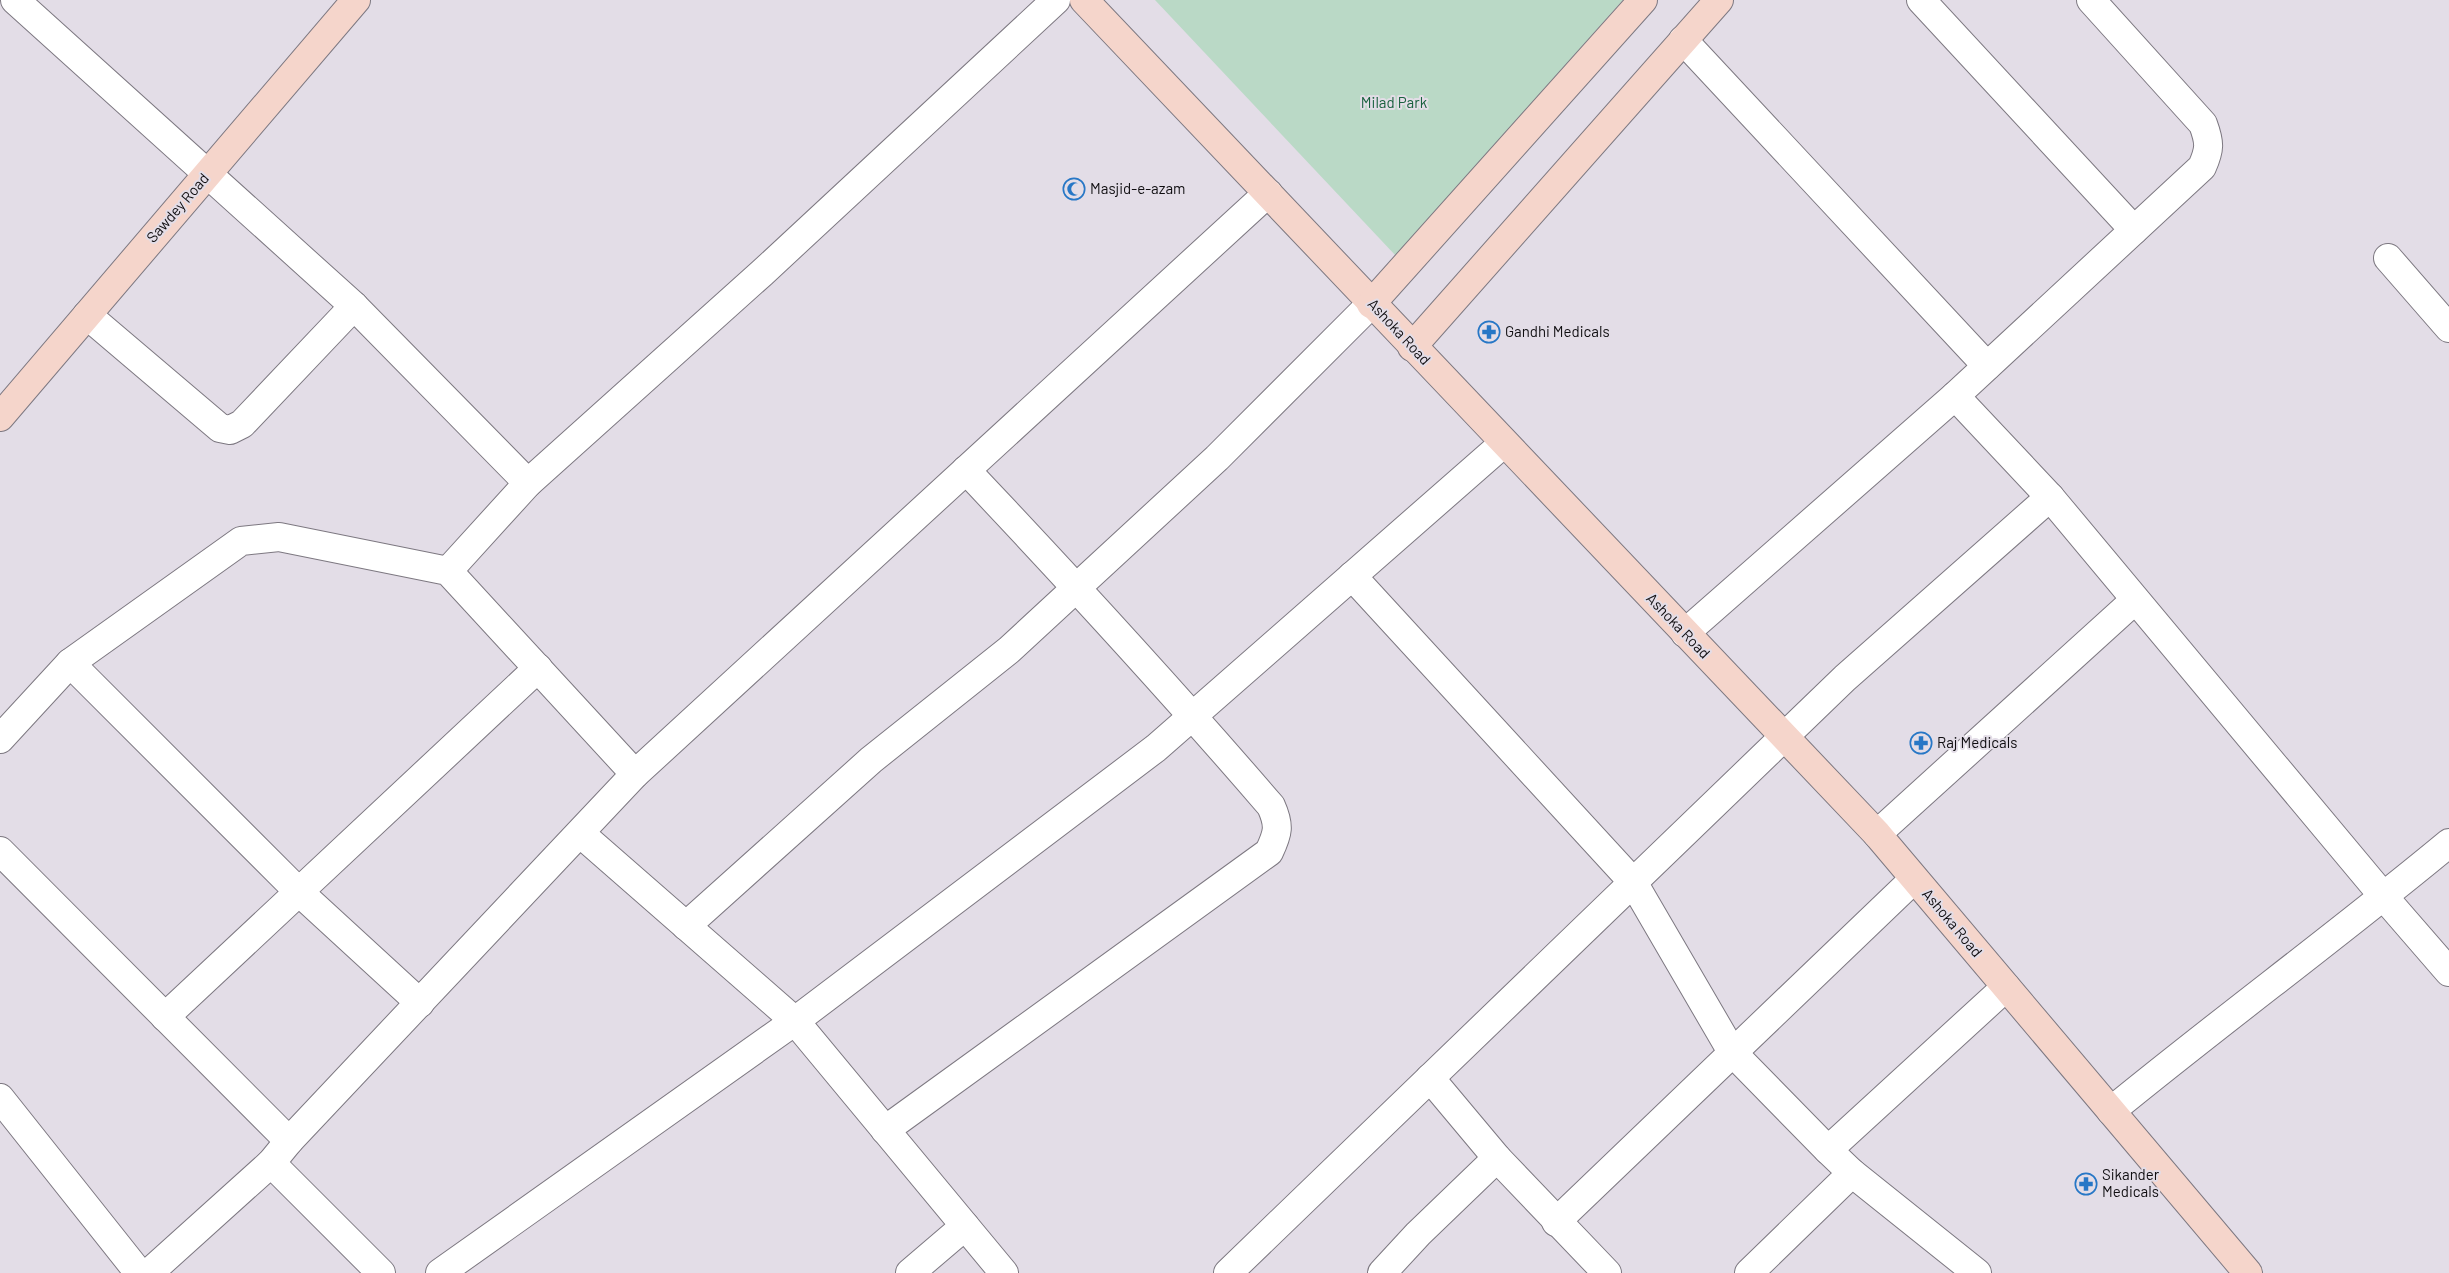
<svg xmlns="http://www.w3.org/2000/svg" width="2449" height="1273" font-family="Barlow,sans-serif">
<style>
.green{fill:#bad9c6}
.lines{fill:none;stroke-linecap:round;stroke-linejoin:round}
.street-casing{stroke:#7d7881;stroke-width:30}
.secondary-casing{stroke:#7d7881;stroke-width:30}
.street{stroke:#fff;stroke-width:28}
.secondary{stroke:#f5d5cb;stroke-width:28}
.labels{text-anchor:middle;stroke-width:4;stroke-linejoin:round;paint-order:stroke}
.park-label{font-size:15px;fill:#19613e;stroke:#e3dde7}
.poi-label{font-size:15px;fill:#0f0d10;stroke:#e3dde7;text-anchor:start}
.street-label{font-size:15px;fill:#0f0d10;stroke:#e3dde7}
</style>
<rect width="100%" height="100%" fill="#e3dde7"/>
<path class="green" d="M1155,0H1623L1396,256Z"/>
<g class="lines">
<g class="street-casing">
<g id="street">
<path d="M15,0L354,306L528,483"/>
<path d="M1921,0L2134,230"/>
<path d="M1683,40L1987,366"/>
<path d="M2388,258L2449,328"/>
<path d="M87,315L220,428L230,430L242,424L354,306"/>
<path d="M1955,396L2050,497L2384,897L2449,972"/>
<path d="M448,571L528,483L762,273L1056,0"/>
<path d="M1352,576L1633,882L1732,1052L1828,1150"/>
<path d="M1685,633L1955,396L2202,167C2210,149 2210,143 2203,124L2091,0"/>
<path d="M70,663L298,891L420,1003"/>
<path d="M0,739L70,663L241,541L279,537L448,571L635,774"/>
<path d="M581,834L795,1021L1004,1273"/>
<path d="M1877,834L2135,600"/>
<path d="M0,851L289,1141"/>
<path d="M686,926L871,760L1009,650L1217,458L1371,304"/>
<path d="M165,1017L538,668"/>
<path d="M1430,1078L1497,1158L1607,1273"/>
<path d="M0,1098L139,1273"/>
<path d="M2111,1111C2222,1020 2338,935 2449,843"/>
<path d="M885,1130L1269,852C1278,833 1280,826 1271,806C1172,691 1070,580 966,470"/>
<path d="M271,1163L381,1273"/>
<path d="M1852,1173L1977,1273"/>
<path d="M1556,1222L1914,879"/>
<path d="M149,1273L271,1163L289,1141L635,774L1268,193"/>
<path d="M440,1273L795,1021L1156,748L1504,443"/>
<path d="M910,1273L965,1226"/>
<path d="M1228,1273L1845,678L2050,497"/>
<path d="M1382,1273L1418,1234L1497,1158"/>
<path d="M1749,1273L1852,1173L1828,1150L2006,987"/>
</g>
</g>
<g class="secondary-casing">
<g id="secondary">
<path d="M1084,0L1877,834L2248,1273"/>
<path d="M1371,304L1643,0"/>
<path d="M1412,347L1719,0"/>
<path d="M0,417L356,0"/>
</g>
</g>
<use href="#street" class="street"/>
<use href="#secondary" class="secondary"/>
</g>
<defs>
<g id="mosque-ring" transform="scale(1.125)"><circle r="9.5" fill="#e3dde7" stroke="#2777c6" stroke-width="1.5"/><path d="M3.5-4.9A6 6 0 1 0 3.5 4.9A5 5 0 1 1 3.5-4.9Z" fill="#2777c6"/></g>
<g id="pharmacy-ring" transform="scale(1.125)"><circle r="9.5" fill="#e3dde7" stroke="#2777c6" stroke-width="1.5"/><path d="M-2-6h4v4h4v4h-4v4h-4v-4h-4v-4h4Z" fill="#2777c6"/></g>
</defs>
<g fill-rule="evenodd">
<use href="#mosque-ring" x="1074" y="189"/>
<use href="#pharmacy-ring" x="1489" y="332"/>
<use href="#pharmacy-ring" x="1921" y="743"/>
<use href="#pharmacy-ring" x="2086" y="1184"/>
</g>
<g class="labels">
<g class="park-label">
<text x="1394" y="108">Milad Park</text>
</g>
<g class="poi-label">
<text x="1090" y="194">Masjid-e-azam</text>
<text x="1505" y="337">Gandhi Medicals</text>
<text x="1937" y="748">Raj Medicals</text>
<text x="2102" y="1180">Sikander<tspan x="2102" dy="17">Medicals</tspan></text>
</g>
<g class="street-label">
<text transform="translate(178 208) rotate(-49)" y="5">Sawdey Road</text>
<text transform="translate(1399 332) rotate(47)" y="5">Ashoka Road</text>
<text transform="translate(1678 626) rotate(46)" y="5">Ashoka Road</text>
<text transform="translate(1952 923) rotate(50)" y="5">Ashoka Road</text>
</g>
</g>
</svg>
